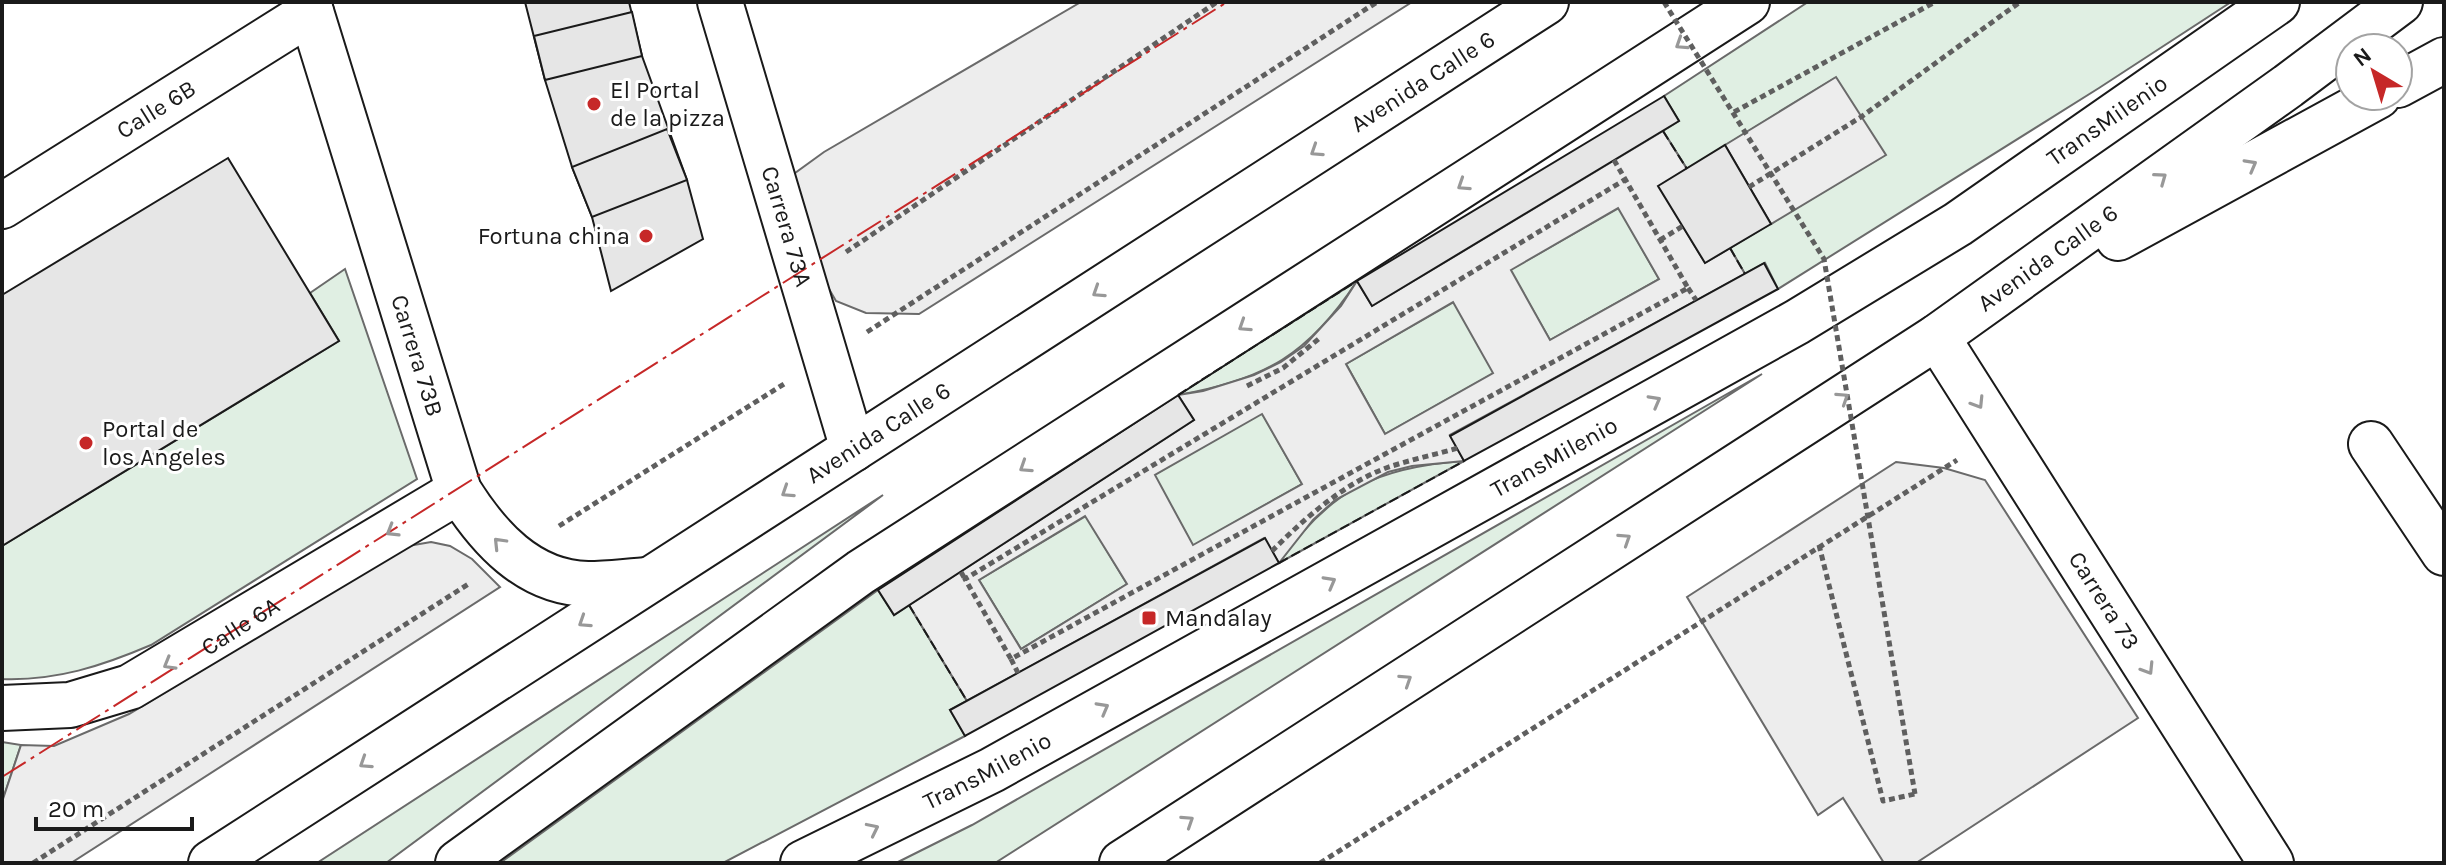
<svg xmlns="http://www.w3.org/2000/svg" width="2446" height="865" font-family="Karla,sans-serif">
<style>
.green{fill:#e0efe3;stroke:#6a6a6a;stroke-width:2}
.parking{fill:#ededed;stroke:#6a6a6a;stroke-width:2;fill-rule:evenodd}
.building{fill:#e6e6e6;stroke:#1a1a1a;stroke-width:2}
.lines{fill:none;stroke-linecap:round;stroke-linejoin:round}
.minor-casing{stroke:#1a1a1a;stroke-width:48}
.highway-casing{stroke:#1a1a1a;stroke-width:48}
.path{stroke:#5f5f5f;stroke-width:5;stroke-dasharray:6 4;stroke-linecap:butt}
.minor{stroke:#fff;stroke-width:44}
.highway{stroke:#fff;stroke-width:44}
.path-bridge{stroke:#5f5f5f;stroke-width:5;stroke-dasharray:6 4;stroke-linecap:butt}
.fence{stroke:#1a1a1a;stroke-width:2;stroke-dasharray:10 4;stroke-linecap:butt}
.power{stroke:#c62828;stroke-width:2;stroke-dasharray:28 6 4 6;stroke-linecap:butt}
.oneway{stroke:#989898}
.poi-dot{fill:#c62828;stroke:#fff;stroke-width:3}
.labels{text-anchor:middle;stroke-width:6;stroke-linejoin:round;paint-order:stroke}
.street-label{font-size:24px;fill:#1a1a1a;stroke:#fff}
.poi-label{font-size:24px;fill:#1a1a1a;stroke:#fff;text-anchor:start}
</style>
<rect width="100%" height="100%" fill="#fff"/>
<g class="green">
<path d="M1808,2H2231L2099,88L1778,289L1765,263L1745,274L1730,248L1885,155L1835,78L1687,169L1663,131L1679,121L1664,96Z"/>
<path d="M1619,208L1659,279L1550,340L1510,270Z"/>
<path d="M345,269L417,479L151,645C102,666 56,681 2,679V546L339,341L310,293Z"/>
<path d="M1357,281C1309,354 1265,380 1178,395Z"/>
<path d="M1454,302L1494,373L1385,434L1346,364Z"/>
<path d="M1762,374L995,863H896L972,825Z"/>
<path d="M1262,413L1302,484L1193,546L1154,475Z"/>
<path d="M1464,461L1279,563C1329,490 1377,467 1464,461Z"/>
<path d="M883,495L386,863H317Z"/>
<path d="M1086,516L1127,584L1021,649L979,580Z"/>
<path d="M878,590L894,615L909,605L967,701L950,710L965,736L723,863H500Z"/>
<path d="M2,742L21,745L2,802Z"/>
</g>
<g class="parking">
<path d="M1081,2H1412L919,314L866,313L836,301L811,258L791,176L824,152Z"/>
<path d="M1836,77L1886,155L1771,224L1725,145Z"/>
<path d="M1663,131L1687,169L1659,186L1705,263L1730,248L1745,274L1450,435L1464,461L1412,466L1388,472L1335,500L1313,520L1279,563L1264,538L967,701L909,605L1194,420L1178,395L1203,391L1254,375L1281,362L1304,346L1341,306L1357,281L1372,306ZM1618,208L1659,279L1550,340L1511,270ZM1453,302L1493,373L1385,434L1346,364ZM1262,414L1302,484L1193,545L1155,475ZM1085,516L1127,584L1021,649L979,580Z"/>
<path d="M1896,462L1944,468L1985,480L2138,718L1916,863H1884L1843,798L1818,815L1687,597Z"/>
<path d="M431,542L450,546L472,559L500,587L71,863H2V802L21,745L54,746L129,714L408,546Z"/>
</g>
<g class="building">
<path d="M525,2H629L642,56L687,180L703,239L611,291L592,217L572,167L545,80Z"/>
<path d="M632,12L642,56L545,80L534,36Z"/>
<path d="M1664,96L1679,121L1372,306L1357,281Z"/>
<path d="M667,129L687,180L592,217L572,167Z"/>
<path d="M1725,145L1771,224L1705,263L1658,186Z"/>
<path d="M228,158L339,341L2,546V295Z"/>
<path d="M1764,263L1778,289L1464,461L1450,436Z"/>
<path d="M1178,395L1194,420L894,615L878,590Z"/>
<path d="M1265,538L1279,563L965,736L950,710Z"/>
</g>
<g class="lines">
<g class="minor-casing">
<g id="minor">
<path id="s1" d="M308,2L459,491C488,537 528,583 588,584C608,584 629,581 649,580"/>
<path id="s2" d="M720,2L853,449"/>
<path id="s3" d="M2,206L311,12"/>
<path id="s4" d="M1937,337L2271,863"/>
<path d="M2371,444L2444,553"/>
<path d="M2,708L70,705L130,687L459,491"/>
<path d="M458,863L861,572L1747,2"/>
<path id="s5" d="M803,863L992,770L1797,322L1958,224L2277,2"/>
</g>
</g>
<g class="highway-casing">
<g id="highway">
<path d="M2398,85L2444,60"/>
<path d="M2118,238L2378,96"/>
<path id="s6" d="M211,863L1546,2"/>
<path id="s7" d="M1122,863L1937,337L2288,86L2400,2"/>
</g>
</g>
<g class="path">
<path d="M1734,112L1935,2"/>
<path d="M1614,160L1688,288L1011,659L965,579L1626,179"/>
<path d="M1749,187L1861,117L2020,2"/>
<path d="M1660,240L1683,226"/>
<path d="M846,252L1217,2"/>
<path d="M1688,288L1696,300"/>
<path d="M867,332L1377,2"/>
<path d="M1247,386L1283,368L1321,337"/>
<path d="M559,526L784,384"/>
<path d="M1819,545L1883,801L1915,794"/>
<path d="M1272,551C1304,519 1343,484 1386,468C1409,460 1434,455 1458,448"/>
<path d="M961,572L965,579"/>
<path d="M1011,659L1018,673"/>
<path d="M33,863L470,583"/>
<path d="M1320,863L1957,460"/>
</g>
<use href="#minor" class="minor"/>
<use href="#highway" class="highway"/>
<path class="path-bridge" d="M1664,2L1824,259L1915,794"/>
<g class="fence">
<path d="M1663,131L1687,169"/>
<path d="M1730,248L1745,274"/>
<path d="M1178,395L1357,281"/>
<path d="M1279,563L1464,461"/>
<path d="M909,605L967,701"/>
</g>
<path class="power" id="s8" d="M2,777L1227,2"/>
</g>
<defs><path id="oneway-chevron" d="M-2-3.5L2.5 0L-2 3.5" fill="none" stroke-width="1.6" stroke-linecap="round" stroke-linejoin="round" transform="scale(2)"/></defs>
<g class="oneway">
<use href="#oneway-chevron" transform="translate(1681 44) rotate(147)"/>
<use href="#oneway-chevron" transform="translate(1316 151) rotate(147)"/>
<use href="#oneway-chevron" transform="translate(2251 165) rotate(-29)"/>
<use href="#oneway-chevron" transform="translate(2161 178) rotate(-36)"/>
<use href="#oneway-chevron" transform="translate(1463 185) rotate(147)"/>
<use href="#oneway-chevron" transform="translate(1098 292) rotate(147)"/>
<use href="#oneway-chevron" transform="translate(1244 326) rotate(147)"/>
<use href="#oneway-chevron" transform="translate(1843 398) rotate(-33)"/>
<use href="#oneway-chevron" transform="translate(1655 401) rotate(-29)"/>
<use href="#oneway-chevron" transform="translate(1978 403) rotate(58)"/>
<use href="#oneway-chevron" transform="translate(1025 467) rotate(147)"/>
<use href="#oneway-chevron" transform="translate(787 492) rotate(147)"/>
<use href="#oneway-chevron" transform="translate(392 531) rotate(149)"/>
<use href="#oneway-chevron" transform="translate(1625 539) rotate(-33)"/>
<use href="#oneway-chevron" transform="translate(499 543) rotate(-134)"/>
<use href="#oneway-chevron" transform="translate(1330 582) rotate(-29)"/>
<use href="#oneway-chevron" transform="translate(584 622) rotate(147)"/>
<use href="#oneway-chevron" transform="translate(169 664) rotate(150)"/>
<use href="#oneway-chevron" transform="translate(2148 669) rotate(58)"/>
<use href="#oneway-chevron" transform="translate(1406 680) rotate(-33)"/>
<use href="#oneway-chevron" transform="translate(1103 708) rotate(-29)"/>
<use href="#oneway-chevron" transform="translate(365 763) rotate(147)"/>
<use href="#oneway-chevron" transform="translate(1188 821) rotate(-33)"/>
<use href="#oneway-chevron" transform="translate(873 829) rotate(-26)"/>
</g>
<g class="poi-dot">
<circle cx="594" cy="104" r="8"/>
<circle cx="646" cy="236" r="8"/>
<circle cx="86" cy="443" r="8"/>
<rect x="1141" y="610" width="16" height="16" rx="4"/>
</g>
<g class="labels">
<g class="street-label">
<text dy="8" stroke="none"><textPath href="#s6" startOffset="1442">Avenida Calle 6</textPath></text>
<text dy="8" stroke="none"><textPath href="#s3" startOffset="182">Calle 6B</textPath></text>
<text dy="8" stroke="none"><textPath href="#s5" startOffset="1502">TransMilenio</textPath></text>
<text dy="8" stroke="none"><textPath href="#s2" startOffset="234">Carrera 73A</textPath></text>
<text dy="8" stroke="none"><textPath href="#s7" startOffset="1106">Avenida Calle 6</textPath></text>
<text dy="8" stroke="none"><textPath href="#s1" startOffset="370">Carrera 73B</textPath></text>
<text dy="8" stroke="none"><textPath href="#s6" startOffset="794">Avenida Calle 6</textPath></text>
<text dy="8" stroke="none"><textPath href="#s5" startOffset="854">TransMilenio</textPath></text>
<text dy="8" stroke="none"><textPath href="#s4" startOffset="312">Carrera 73</textPath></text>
<text dy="8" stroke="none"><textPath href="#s8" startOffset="282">Calle 6A</textPath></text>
<text dy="8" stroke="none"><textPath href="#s5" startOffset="206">TransMilenio</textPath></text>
</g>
<g class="poi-label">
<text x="610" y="98">El Portal<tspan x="610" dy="28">de la pizza</tspan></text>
<text x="630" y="244" text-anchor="end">Fortuna china</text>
<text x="102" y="437">Portal de<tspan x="102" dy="28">los Angeles</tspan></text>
<text x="1165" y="626">Mandalay</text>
</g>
</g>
<rect width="2446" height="865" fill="none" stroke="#1a1a1a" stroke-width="8"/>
<g transform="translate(2374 72) rotate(322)"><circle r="38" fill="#ffffff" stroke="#a3a3a3" stroke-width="2"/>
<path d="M0-6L14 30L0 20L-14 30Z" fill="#c62828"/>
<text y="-12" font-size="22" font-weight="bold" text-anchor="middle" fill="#1a1a1a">N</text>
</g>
<path d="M36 817v12h156v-12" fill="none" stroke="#1a1a1a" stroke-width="4"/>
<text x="48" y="817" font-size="24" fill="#1a1a1a" stroke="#ffffff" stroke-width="6" paint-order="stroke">20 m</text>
</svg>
